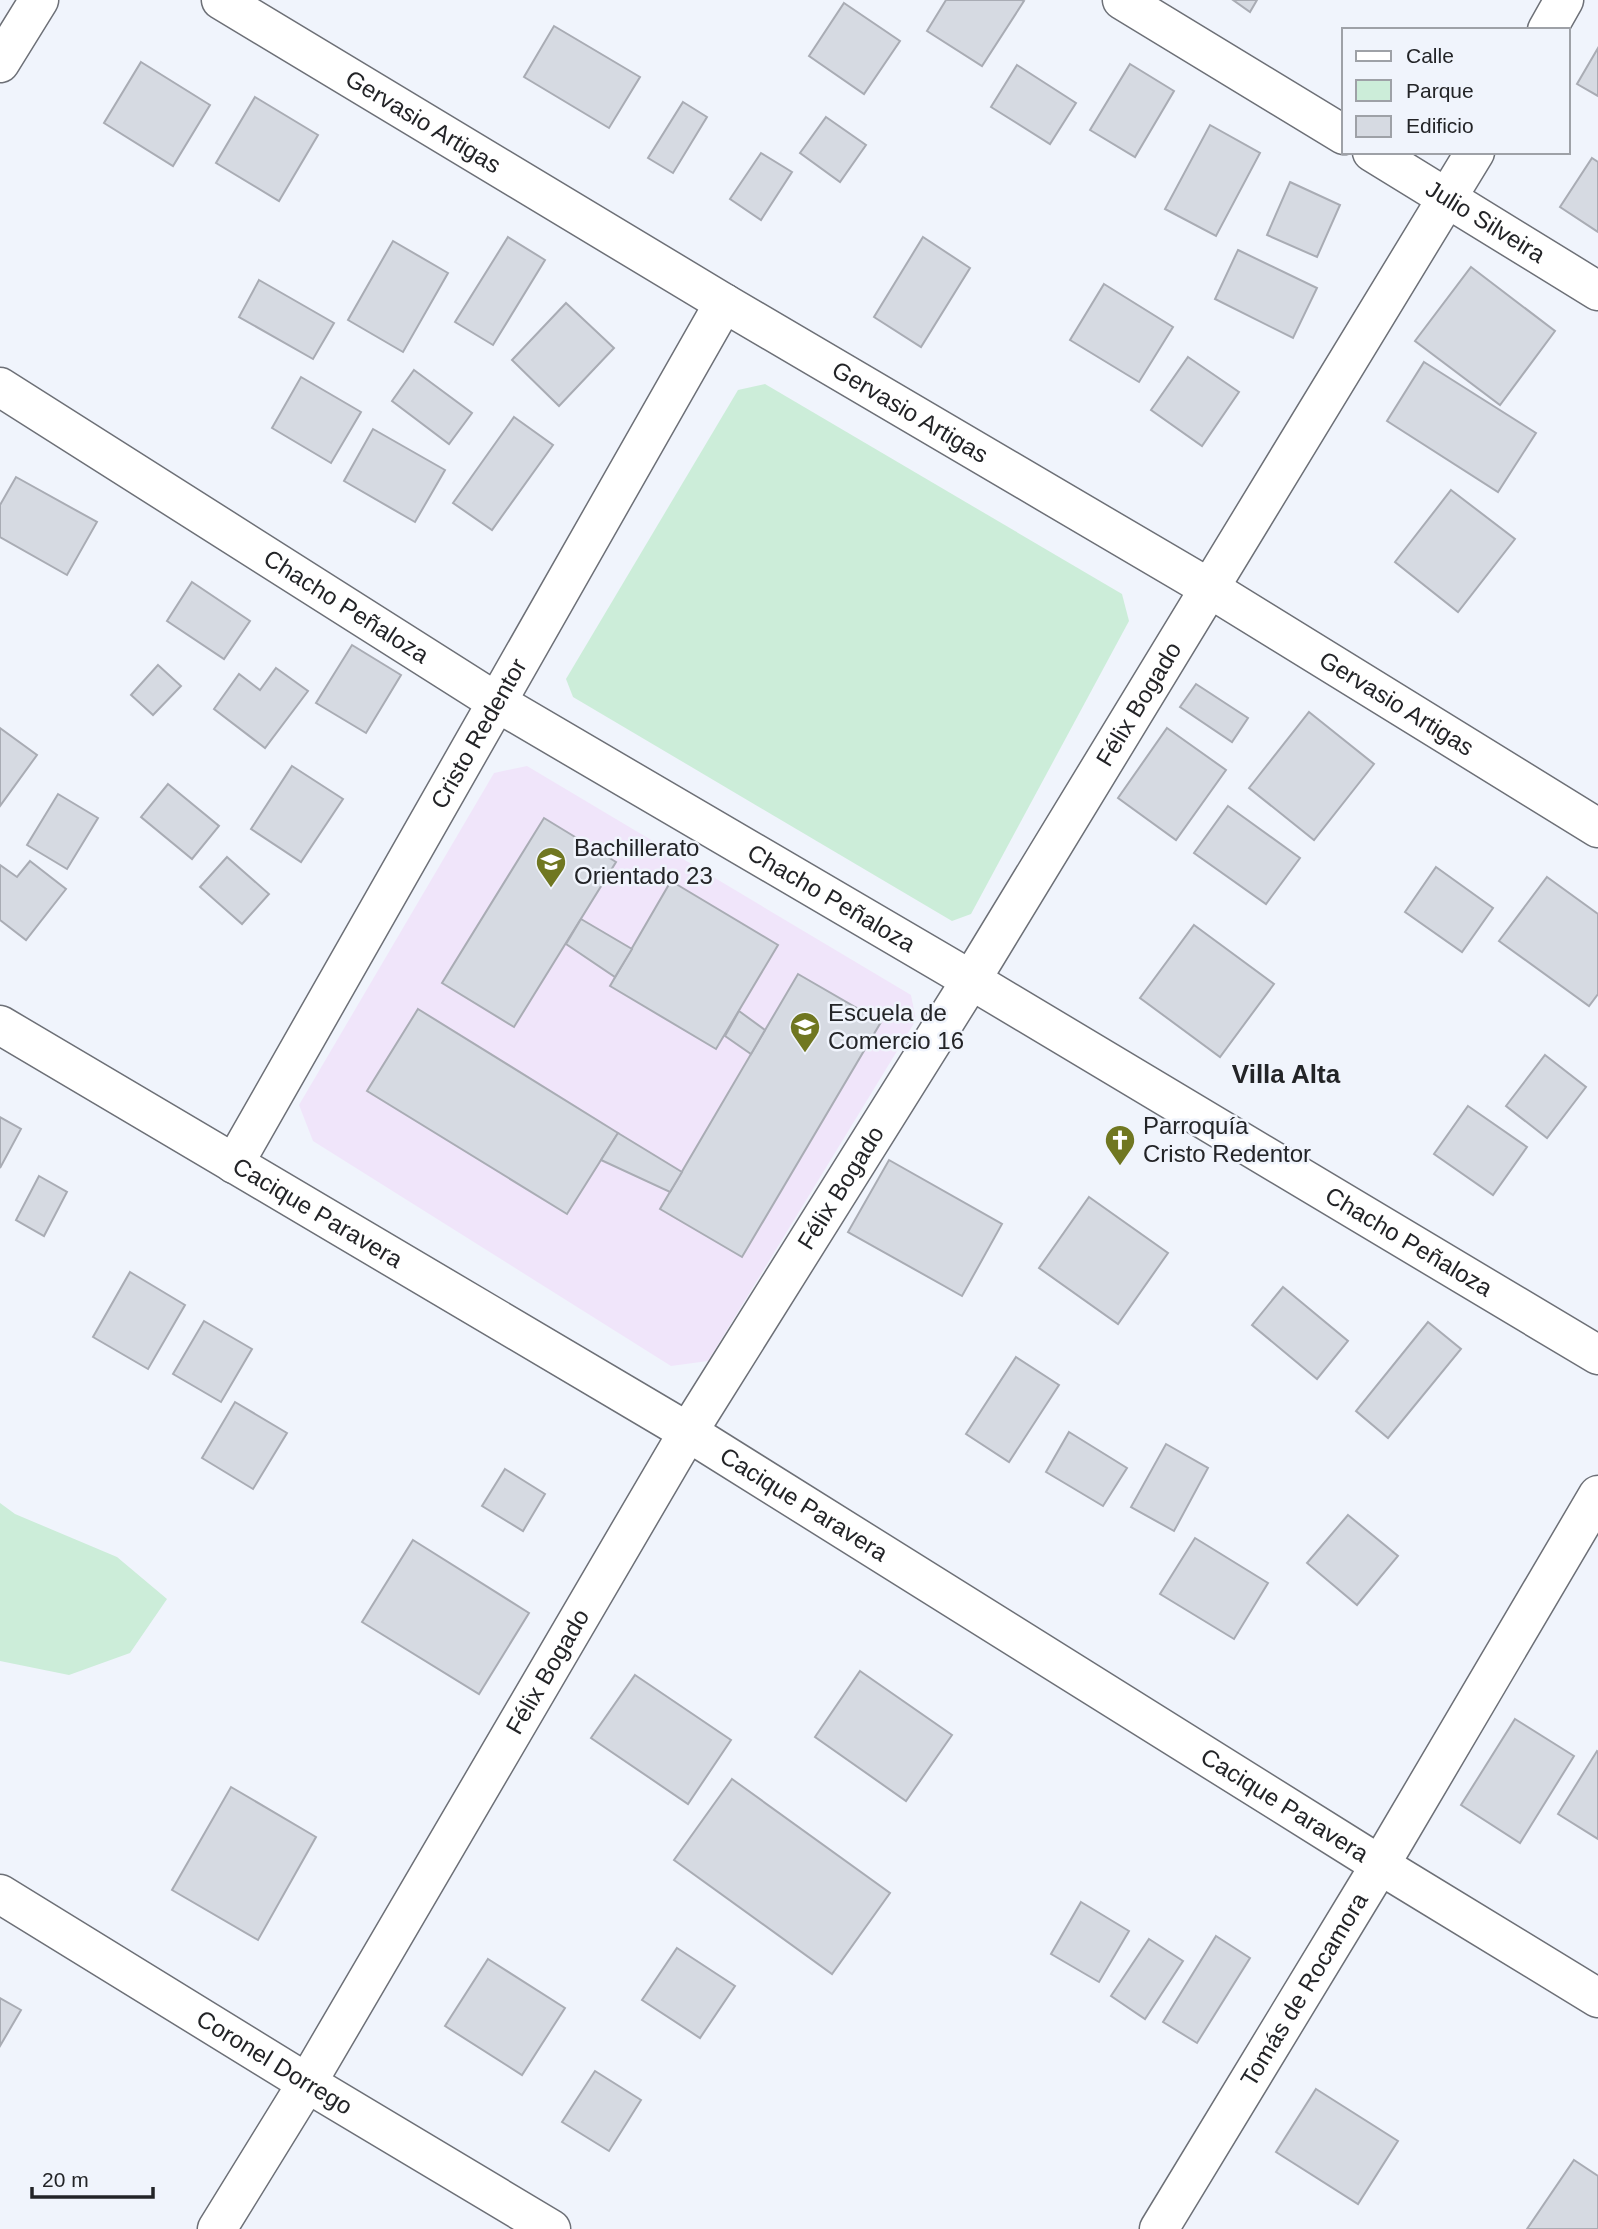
<svg xmlns="http://www.w3.org/2000/svg" width="1598" height="2229" font-family="Helvetica,sans-serif">
<style>
.education{fill:#f0e5fa}
.green{fill:#ccedd9}
.building{fill:#d6dae2;stroke:#a9acb4;stroke-width:2}
.lines{fill:none;stroke-linecap:round;stroke-linejoin:round}
.minor-casing{stroke:#6d7077;stroke-width:41}
.minor{stroke:#fff;stroke-width:38}
.labels{text-anchor:middle;stroke-width:5;stroke-linejoin:round;paint-order:stroke}
.street-label{font-size:24px;fill:#232427;stroke:#f0f4fc}
.poi-label{font-size:24px;fill:#232427;stroke:#f0f4fc;text-anchor:start}
.neighbourhood-label{font-size:26px;font-weight:bold;fill:#232427;stroke:#f0f4fc}
</style>
<rect width="100%" height="100%" fill="#f0f4fc"/>
<path class="education" d="M527,766L911,995L916,1020L708,1361L671,1366L313,1141L299,1105L494,773Z"/>
<g class="green">
<path d="M765,384L1122,594L1129,621L971,914L952,921L573,697L566,679L738,390Z"/>
<path d="M0,1503L15,1514L117,1557L167,1599L130,1653L69,1675L0,1661Z"/>
</g>
<g class="building">
<path d="M946,0H1022L1024,1L982,66L927,31Z"/>
<path d="M1233,0H1257L1250,12Z"/>
<path d="M844,3L900,41L864,94L809,56Z"/>
<path d="M554,26L640,77L609,128L524,77Z"/>
<path d="M1598,48V96L1577,84Z"/>
<path d="M141,62L210,105L173,166L104,123Z"/>
<path d="M1130,64L1174,91L1135,157L1090,130Z"/>
<path d="M1017,65L1076,103L1050,144L991,107Z"/>
<path d="M255,97L318,135L279,201L216,163Z"/>
<path d="M683,102L707,117L673,173L648,158Z"/>
<path d="M826,117L866,145L840,182L800,153Z"/>
<path d="M1210,125L1260,153L1216,236L1165,209Z"/>
<path d="M761,153L792,172L761,220L730,199Z"/>
<path d="M1592,158L1598,162V232L1560,207Z"/>
<path d="M1290,182L1340,205L1317,257L1267,235Z"/>
<path d="M508,237L545,260L493,345L455,322Z"/>
<path d="M923,237L970,268L921,347L874,317Z"/>
<path d="M393,241L448,273L403,352L348,320Z"/>
<path d="M1238,250L1317,288L1293,338L1215,299Z"/>
<path d="M1471,267L1555,331L1500,405L1415,341Z"/>
<path d="M259,280L334,323L313,359L239,317Z"/>
<path d="M1104,284L1173,327L1139,382L1070,340Z"/>
<path d="M566,303L614,348L559,406L512,360Z"/>
<path d="M1188,357L1239,392L1202,446L1151,410Z"/>
<path d="M1424,362L1536,433L1498,492L1387,421Z"/>
<path d="M414,370L472,413L449,444L392,401Z"/>
<path d="M301,377L361,412L331,463L272,428Z"/>
<path d="M514,417L553,445L492,530L453,503Z"/>
<path d="M373,429L445,470L415,522L344,481Z"/>
<path d="M16,477L97,522L67,575L0,537V505Z"/>
<path d="M1451,490L1515,539L1458,612L1395,562Z"/>
<path d="M192,582L250,621L224,659L167,621Z"/>
<path d="M352,645L401,675L366,733L316,703Z"/>
<path d="M158,665L181,686L153,715L131,695Z"/>
<path d="M276,668L308,691L265,748L214,709L239,674L260,690Z"/>
<path d="M1196,684L1248,718L1232,742L1180,707Z"/>
<path d="M1309,712L1374,764L1314,840L1249,788Z"/>
<path d="M0,728L37,755L0,806Z"/>
<path d="M1167,728L1226,770L1176,840L1118,798Z"/>
<path d="M292,766L343,799L301,862L251,829Z"/>
<path d="M168,784L219,826L192,859L141,817Z"/>
<path d="M58,794L98,818L67,869L27,845Z"/>
<path d="M1228,806L1300,858L1266,904L1194,853Z"/>
<path d="M544,818L616,862L514,1027L442,983Z"/>
<path d="M227,857L269,894L242,924L200,887Z"/>
<path d="M30,861L66,889L26,940L0,920V865L17,877Z"/>
<path d="M1436,867L1493,908L1462,952L1405,912Z"/>
<path d="M1547,877L1598,914V994L1589,1006L1499,941Z"/>
<path d="M671,881L778,945L716,1049L610,986Z"/>
<path d="M581,919L632,949L615,977L566,944Z"/>
<path d="M1194,925L1274,984L1220,1057L1140,998Z"/>
<path d="M798,974L881,1022L742,1257L660,1209Z"/>
<path d="M418,1009L618,1133L567,1214L367,1091Z"/>
<path d="M739,1011L765,1030L751,1054L725,1036Z"/>
<path d="M1545,1055L1586,1087L1547,1138L1506,1106Z"/>
<path d="M1468,1106L1527,1147L1493,1195L1434,1154Z"/>
<path d="M0,1117L21,1129L0,1168Z"/>
<path d="M618,1133L682,1172L670,1192L601,1160Z"/>
<path d="M889,1160L1002,1224L962,1296L848,1232Z"/>
<path d="M39,1176L67,1192L44,1236L16,1220Z"/>
<path d="M1089,1197L1168,1253L1118,1324L1039,1268Z"/>
<path d="M130,1272L185,1305L148,1369L93,1337Z"/>
<path d="M1283,1287L1348,1341L1317,1379L1252,1325Z"/>
<path d="M204,1321L252,1349L221,1402L173,1374Z"/>
<path d="M1428,1322L1461,1349L1388,1438L1356,1411Z"/>
<path d="M1016,1357L1059,1385L1009,1462L966,1434Z"/>
<path d="M235,1402L287,1433L253,1489L202,1458Z"/>
<path d="M1069,1432L1127,1468L1103,1506L1046,1472Z"/>
<path d="M1166,1444L1208,1468L1174,1531L1131,1507Z"/>
<path d="M505,1469L545,1494L523,1531L482,1506Z"/>
<path d="M1348,1515L1398,1556L1357,1605L1307,1563Z"/>
<path d="M1195,1538L1268,1583L1234,1639L1160,1594Z"/>
<path d="M413,1540L529,1613L479,1694L362,1622Z"/>
<path d="M860,1671L952,1735L906,1801L815,1737Z"/>
<path d="M635,1675L731,1740L688,1804L591,1738Z"/>
<path d="M1515,1719L1574,1756L1520,1843L1461,1805Z"/>
<path d="M1597,1751L1598,1752V1839L1558,1814Z"/>
<path d="M732,1779L890,1893L832,1974L674,1860Z"/>
<path d="M231,1787L316,1837L258,1940L172,1890Z"/>
<path d="M1081,1902L1129,1931L1099,1982L1051,1954Z"/>
<path d="M1216,1936L1250,1958L1197,2043L1163,2022Z"/>
<path d="M1149,1939L1183,1961L1145,2019L1111,1996Z"/>
<path d="M677,1948L735,1986L700,2038L642,2000Z"/>
<path d="M488,1959L565,2008L522,2075L445,2026Z"/>
<path d="M0,1998L21,2010L0,2046Z"/>
<path d="M595,2071L641,2100L609,2151L562,2122Z"/>
<path d="M1316,2089L1398,2141L1358,2204L1276,2152Z"/>
<path d="M1574,2160L1598,2176V2229H1527Z"/>
</g>
<g class="lines">
<g class="minor-casing">
<g id="minor">
<path id="s1" d="M221,0L724,303L1209,588L1598,828"/>
<path d="M1122,0L1344,135"/>
<path d="M1547,30L1564,0"/>
<path d="M0,63L39,0"/>
<path id="s2" d="M1372,152L1598,291"/>
<path id="s3" d="M0,387L498,703L971,980L1598,1355"/>
<path id="s4" d="M0,1025L688,1432L1380,1865L1598,1998"/>
<path id="s5" d="M234,1164L724,303"/>
<path id="s6" d="M0,1894L307,2083L551,2229"/>
<path id="s7" d="M217,2229L307,2083L688,1432L971,980L1475,152"/>
<path id="s8" d="M1159,2229L1380,1865L1598,1495"/>
</g>
</g>
<use href="#minor" class="minor"/>
</g>
<defs>
<g id="school-pin" transform="scale(1.575)"><path d="M0 17L-7.5 6A9.5 9.5 0 1 1 7.5 6Z" fill="#707721" stroke="#f0f4fc"/><path d="M0-5L7-2L0 1L-7-2ZM-4 1L0 2.5L4 1V4Q0 6-4 4Z" fill="#fff"/></g>
<g id="church-pin" transform="scale(1.575)"><path d="M0 17L-7.5 6A9.5 9.5 0 1 1 7.5 6Z" fill="#707721" stroke="#f0f4fc"/><path d="M-1.2-6h2.4v3.5h3.3v2.4h-3.3V6h-2.4V-.1h-3.3v-2.4h3.3Z" fill="#fff"/></g>
</defs>
<g fill-rule="evenodd">
<use href="#school-pin" x="551" y="862"/>
<use href="#school-pin" x="805" y="1027"/>
<use href="#church-pin" x="1120" y="1140"/>
</g>
<g class="labels">
<g class="street-label">
<text dy="8" stroke="none"><textPath href="#s1" startOffset="236">Gervasio Artigas</textPath></text>
<text dy="8" stroke="none"><textPath href="#s2" startOffset="133">Julio Silveira</textPath></text>
<text dy="8" stroke="none"><textPath href="#s1" startOffset="803">Gervasio Artigas</textPath></text>
<text dy="8" stroke="none"><textPath href="#s3" startOffset="410">Chacho Peñaloza</textPath></text>
<text dy="8" stroke="none"><textPath href="#s1" startOffset="1370">Gervasio Artigas</textPath></text>
<text dy="8" stroke="none"><textPath href="#s7" startOffset="1782">Félix Bogado</textPath></text>
<text dy="8" stroke="none"><textPath href="#s5" startOffset="495">Cristo Redentor</textPath></text>
<text dy="8" stroke="none"><textPath href="#s3" startOffset="976">Chacho Peñaloza</textPath></text>
<text dy="8" stroke="none"><textPath href="#s7" startOffset="1214">Félix Bogado</textPath></text>
<text dy="8" stroke="none"><textPath href="#s4" startOffset="369">Cacique Paravera</textPath></text>
<text dy="8" stroke="none"><textPath href="#s3" startOffset="1648">Chacho Peñaloza</textPath></text>
<text dy="8" stroke="none"><textPath href="#s4" startOffset="936">Cacique Paravera</textPath></text>
<text dy="8" stroke="none"><textPath href="#s7" startOffset="648">Félix Bogado</textPath></text>
<text dy="8" stroke="none"><textPath href="#s4" startOffset="1503">Cacique Paravera</textPath></text>
<text dy="8" stroke="none"><textPath href="#s8" startOffset="280">Tomás de Rocamora</textPath></text>
<text dy="8" stroke="none"><textPath href="#s6" startOffset="322">Coronel Dorrego</textPath></text>
</g>
<g class="poi-label">
<text x="574" y="856">Bachillerato<tspan x="574" dy="28">Orientado 23</tspan></text>
<text x="828" y="1021">Escuela de<tspan x="828" dy="28">Comercio 16</tspan></text>
<text x="1143" y="1134">Parroquía<tspan x="1143" dy="28">Cristo Redentor</tspan></text>
</g>
<g class="neighbourhood-label">
<text x="1286" y="1083">Villa Alta</text>
</g>
</g>
<rect x="1342" y="28" width="228" height="126" fill="#f0f4fc" stroke="#9ea1a7" stroke-width="2"/>
<rect x="1356" y="51" width="35" height="10" fill="#ffffff" stroke="#9ea1a7" stroke-width="2"/>
<text x="1406" y="63" font-size="21" fill="#232427">Calle</text>
<rect x="1356" y="80" width="35" height="21" fill="#ccedd9" stroke="#9ea1a7" stroke-width="2"/>
<text x="1406" y="98" font-size="21" fill="#232427">Parque</text>
<rect x="1356" y="116" width="35" height="21" fill="#d6dae2" stroke="#9ea1a7" stroke-width="2"/>
<text x="1406" y="133" font-size="21" fill="#232427">Edificio</text>
<path d="M32 2187v10h121v-10" fill="none" stroke="#232427" stroke-width="3.5"/>
<text x="42" y="2187" font-size="21" fill="#232427" stroke="#f0f4fc" stroke-width="5" paint-order="stroke">20 m</text>
</svg>
